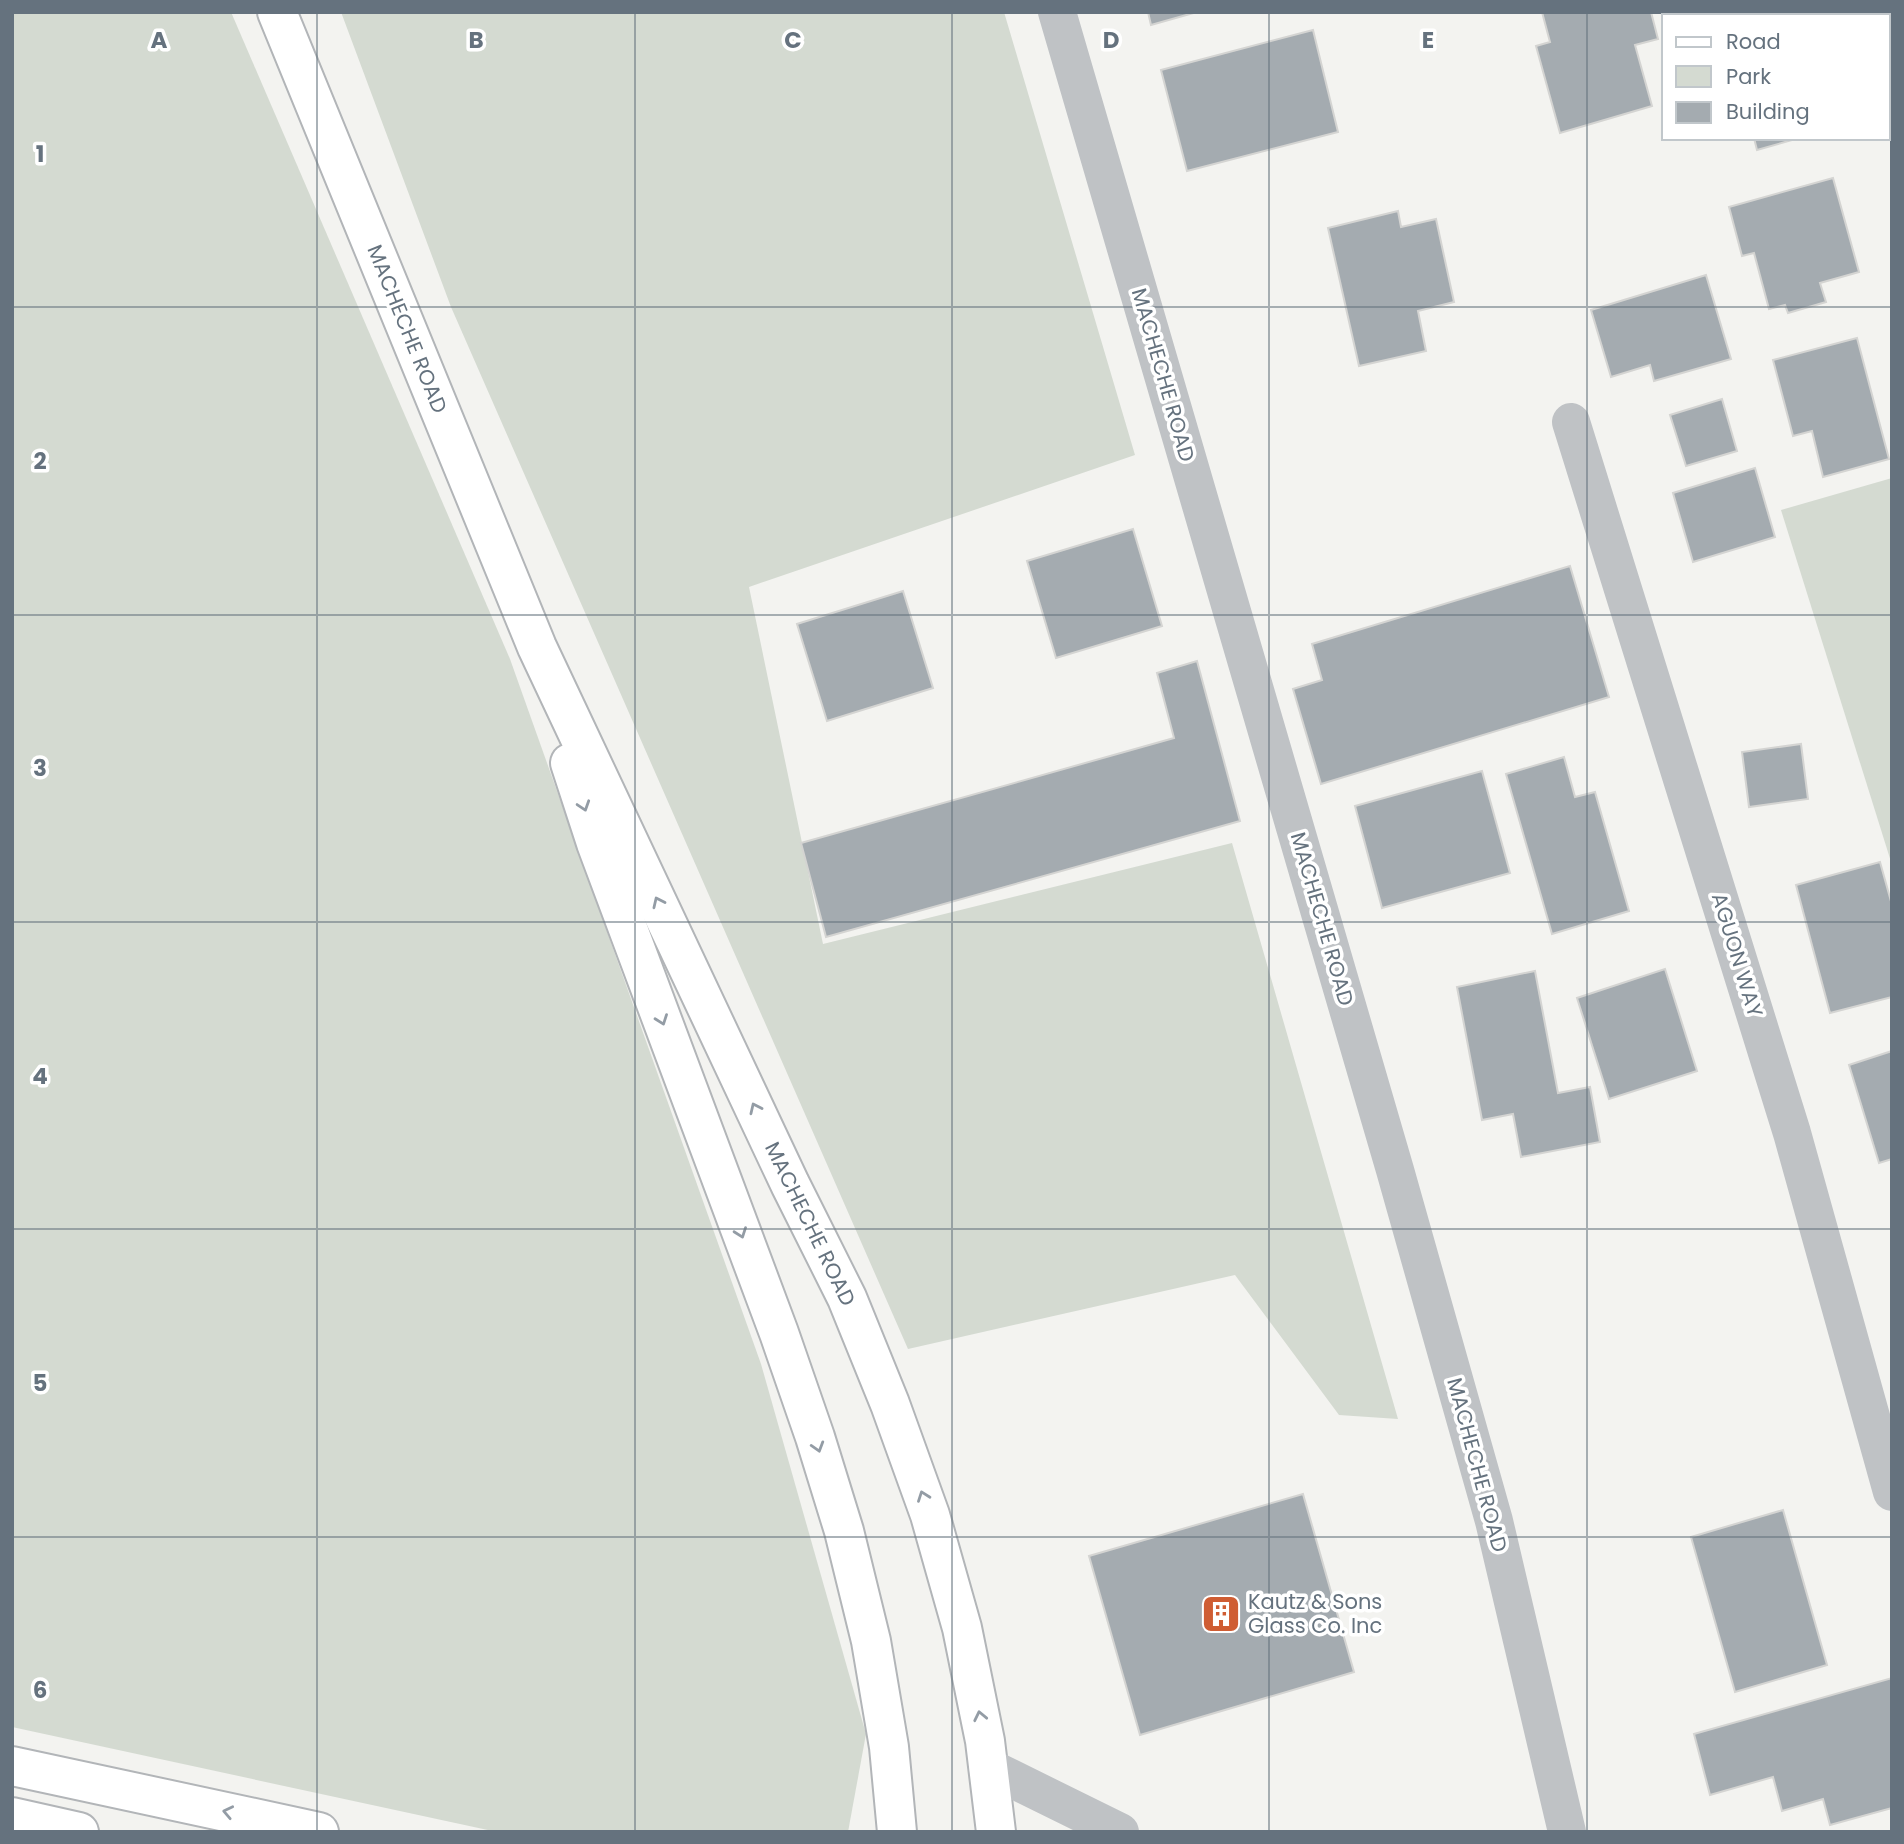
<svg xmlns="http://www.w3.org/2000/svg" width="1904" height="1844" font-family="Poppins,sans-serif">
<style>
.green{fill:#d4dad1}
.building{fill:#a4abb0;stroke:#d4d4d2;stroke-width:2}
.lines{fill:none;stroke-linecap:round;stroke-linejoin:round}
.major-casing{stroke:#b2b5b8;stroke-width:42}
.minor{stroke:#bfc2c5;stroke-width:38}
.major{stroke:#fff;stroke-width:38}
.oneway{stroke:#939ca5}
.grid{fill:none;stroke:#65727e;stroke-width:2;stroke-opacity:0.55}
.labels{text-anchor:middle;stroke-width:7;stroke-linejoin:round;paint-order:stroke}
.street-label{font-size:21px;fill:#65727e;stroke:#fff}
.poi-label{font-size:21px;fill:#65727e;stroke:#fff;text-anchor:start}
.grid-label{font-size:23px;text-anchor:middle;font-weight:bold;fill:#65727e;stroke:#fff;stroke-width:7;stroke-linejoin:round;paint-order:stroke}
</style>
<rect width="100%" height="100%" fill="#f3f3f0"/>
<g class="green">
<path d="M12,12H231L510,659L761,1364L866,1734L848,1832H497L12,1727Z"/>
<path d="M341,12H1004L1135,455L749,587L823,944L1232,843L1398,1419L1339,1415L1235,1275L908,1349L451,307Z"/>
<path d="M1892,478V865L1781,510Z"/>
</g>
<g class="building">
<path d="M1148,12H1197L1151,25Z"/>
<path d="M1542,12H1651L1658,39L1635,45L1652,106L1560,133L1536,46L1550,42Z"/>
<path d="M1877,12H1892V60L1888,48V16H1878Z"/>
<path d="M1313,30L1338,132L1187,171L1161,70Z"/>
<path d="M1754,138H1799L1757,150Z"/>
<path d="M1833,178L1859,272L1820,283L1826,302L1788,313L1785,305L1769,309L1754,253L1742,256L1729,207Z"/>
<path d="M1398,211L1401,227L1436,219L1454,302L1418,311L1426,351L1359,366L1328,228Z"/>
<path d="M1706,275L1731,359L1654,381L1650,365L1611,377L1591,310Z"/>
<path d="M1857,338L1889,459L1823,477L1812,431L1793,436L1773,360Z"/>
<path d="M1722,399L1737,451L1686,466L1670,415Z"/>
<path d="M1755,468L1775,537L1693,562L1673,493Z"/>
<path d="M1133,529L1162,626L1056,658L1027,561Z"/>
<path d="M1570,566L1609,697L1321,784L1293,689L1322,680L1312,644Z"/>
<path d="M903,591L933,688L827,721L797,624Z"/>
<path d="M1197,661L1240,821L826,937L801,843L1174,738L1157,673Z"/>
<path d="M1801,744L1808,799L1749,807L1742,752Z"/>
<path d="M1564,757L1575,797L1595,792L1629,911L1552,934L1506,774Z"/>
<path d="M1482,771L1510,873L1382,908L1355,806Z"/>
<path d="M1880,862L1892,905V997L1830,1013L1796,885Z"/>
<path d="M1665,969L1697,1071L1609,1099L1577,998Z"/>
<path d="M1535,971L1558,1093L1590,1087L1600,1142L1521,1157L1513,1114L1482,1120L1457,987Z"/>
<path d="M1892,1051V1159L1879,1163L1849,1065Z"/>
<path d="M1303,1494L1354,1672L1140,1735L1089,1556Z"/>
<path d="M1783,1510L1827,1665L1735,1692L1691,1537Z"/>
<path d="M1892,1678V1808L1830,1825L1823,1799L1782,1811L1773,1777L1710,1795L1694,1734Z"/>
</g>
<g class="lines">
<g class="major-casing">
<g id="major">
<path d="M277,12L537,647L790,1184L847,1298L890,1404L930,1515L962,1628L985,1741L996,1832"/>
<path d="M570,763L596,843L779,1333L815,1437L844,1531L871,1641L889,1747L897,1832"/>
<path d="M12,1766L319,1832"/>
<path d="M12,1817L79,1832"/>
</g>
</g>
<g class="minor">
<path d="M1057,12L1395,1170L1494,1521L1567,1832"/>
<path d="M1571,422L1792,1133L1892,1492"/>
<path d="M988,1767L1120,1832"/>
</g>
<use href="#major" class="major"/>
</g>
<defs><path id="oneway-chevron" d="M-2-3.5L2.5 0L-2 3.5" fill="none" stroke-width="1.6" stroke-linecap="round" stroke-linejoin="round" transform="scale(1.75)"/></defs>
<g class="oneway">
<use href="#oneway-chevron" transform="translate(584 806) rotate(72)"/>
<use href="#oneway-chevron" transform="translate(658 902) rotate(-115)"/>
<use href="#oneway-chevron" transform="translate(662 1020) rotate(70)"/>
<use href="#oneway-chevron" transform="translate(755 1108) rotate(-115)"/>
<use href="#oneway-chevron" transform="translate(741 1233) rotate(70)"/>
<use href="#oneway-chevron" transform="translate(818 1447) rotate(73)"/>
<use href="#oneway-chevron" transform="translate(923 1496) rotate(-110)"/>
<use href="#oneway-chevron" transform="translate(980 1716) rotate(-102)"/>
<use href="#oneway-chevron" transform="translate(228 1812) rotate(-168)"/>
</g>
<path class="grid" d="M317,12V1832M635,12V1832M952,12V1832M1269,12V1832M1587,12V1832M12,307H1892M12,615H1892M12,922H1892M12,1229H1892M12,1537H1892"/>
<defs>
<g id="building-square" transform="scale(2.0125)"><rect x="-9" y="-9" width="18" height="18" rx="4" fill="#cf5d33" stroke="#fff"/><path d="M-4-6H4V6H1V3H-1V6H-4ZM-2.5-4.3h1.7v1.8h-1.7ZM.8-4.3h1.7v1.8H.8ZM-2.5-1h1.7V.8h-1.7ZM.8-1h1.7V.8H.8Z" fill="#fff"/></g>
</defs>
<g fill-rule="evenodd">
<use href="#building-square" x="1221" y="1614"/>
</g>
<g class="labels">
<g class="street-label">
<text transform="translate(407 329) rotate(68)" y="7">MACHECHE ROAD</text>
<text transform="translate(1163 375) rotate(74)" y="7">MACHECHE ROAD</text>
<text transform="translate(1322 919) rotate(74)" y="7">MACHECHE ROAD</text>
<text transform="translate(1737 955) rotate(73)" y="7">AGUON WAY</text>
<text transform="translate(810 1224) rotate(64)" y="7">MACHECHE ROAD</text>
<text transform="translate(1477 1465) rotate(75)" y="7">MACHECHE ROAD</text>
</g>
<g class="poi-label">
<text x="1248" y="1609">Kautz &amp; Sons<tspan x="1248" dy="24">Glass Co. Inc</tspan></text>
</g>
</g>
<g class="grid-label">
<text x="159" y="48">A</text>
<text x="476" y="48">B</text>
<text x="793" y="48">C</text>
<text x="1111" y="48">D</text>
<text x="1428" y="48">E</text>
<text x="40" y="162">1</text>
<text x="40" y="469">2</text>
<text x="40" y="776">3</text>
<text x="40" y="1084">4</text>
<text x="40" y="1391">5</text>
<text x="40" y="1698">6</text>
</g>
<rect width="1904" height="1844" fill="none" stroke="#65727e" stroke-width="28"/>
<rect x="1662" y="14" width="228" height="126" fill="#ffffff" stroke="#c1c7cb" stroke-width="2"/>
<rect x="1676" y="37" width="35" height="10" fill="#ffffff" stroke="#c1c7cb" stroke-width="2"/>
<text x="1726" y="49" font-size="21" fill="#65727e">Road</text>
<rect x="1676" y="66" width="35" height="21" fill="#d4dad1" stroke="#c1c7cb" stroke-width="2"/>
<text x="1726" y="84" font-size="21" fill="#65727e">Park</text>
<rect x="1676" y="102" width="35" height="21" fill="#a4abb0" stroke="#c1c7cb" stroke-width="2"/>
<text x="1726" y="119" font-size="21" fill="#65727e">Building</text>
</svg>
